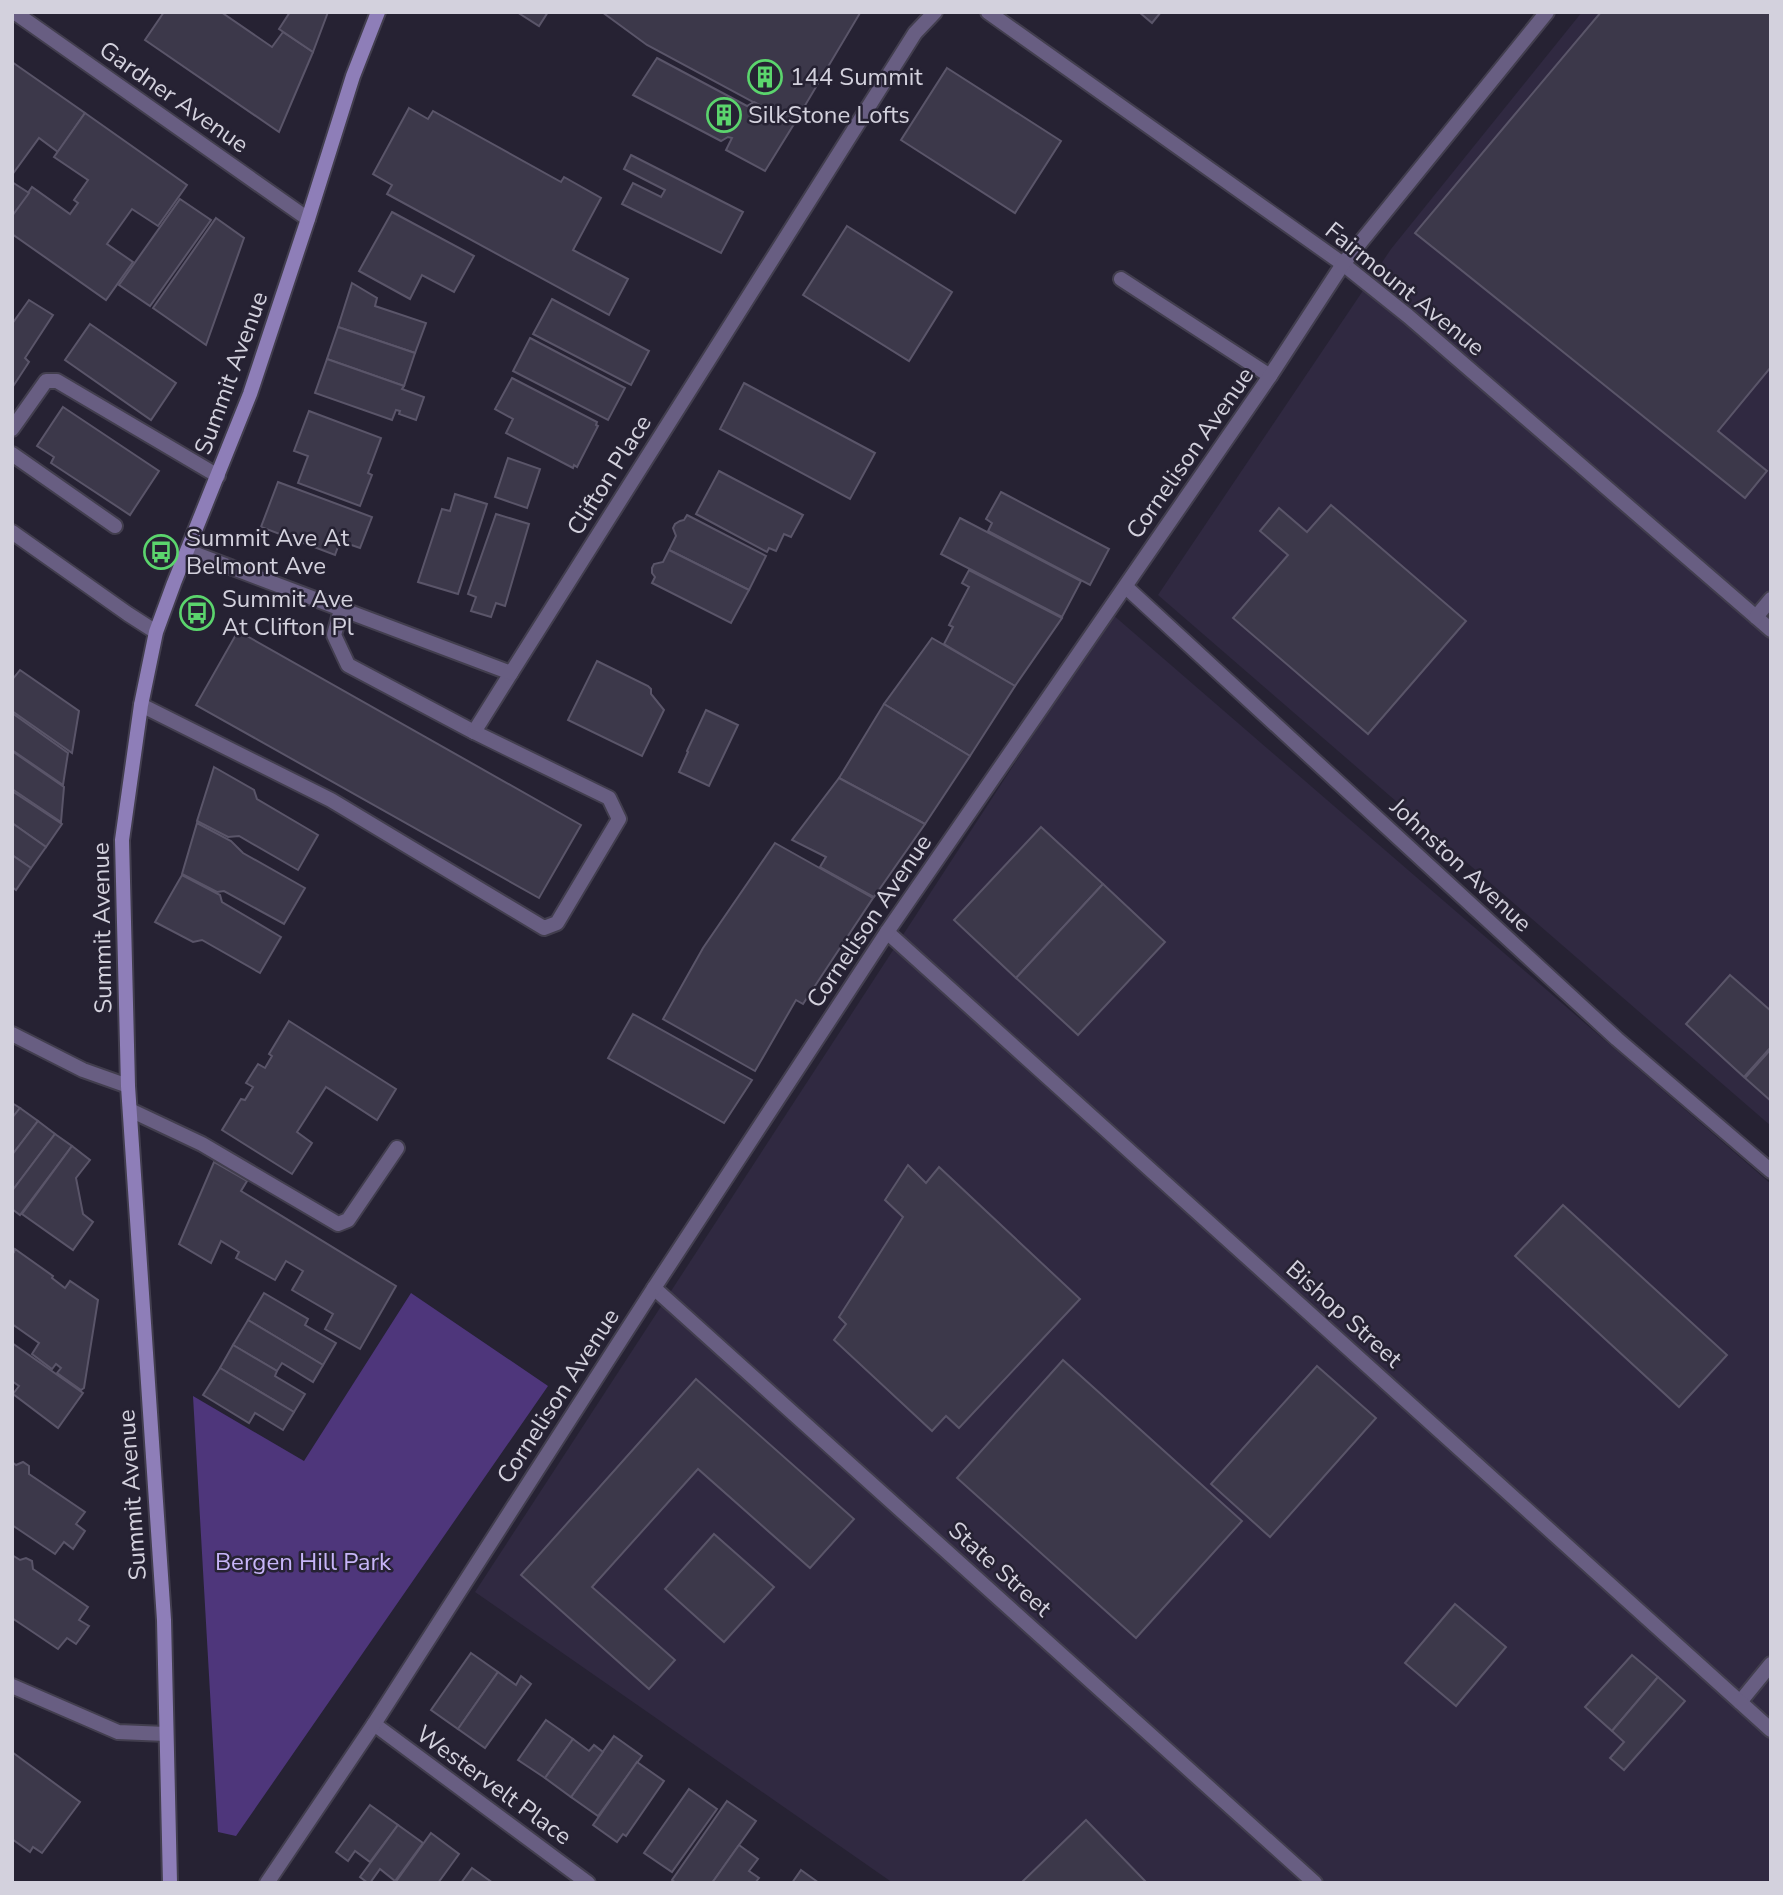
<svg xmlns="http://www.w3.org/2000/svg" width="1783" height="1895" font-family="'Nunito Sans',sans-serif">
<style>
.built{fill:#302941}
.green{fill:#4e367b}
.building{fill:#3c384a;stroke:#5a5569;stroke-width:2}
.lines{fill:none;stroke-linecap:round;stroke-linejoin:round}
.service-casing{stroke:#423e4e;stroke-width:18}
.minor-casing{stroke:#423e4e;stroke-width:18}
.secondary-casing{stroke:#423e4e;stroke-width:18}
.service{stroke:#685e82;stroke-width:14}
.minor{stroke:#685e82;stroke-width:14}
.secondary{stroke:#8e7eb8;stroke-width:14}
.labels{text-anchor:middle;stroke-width:5;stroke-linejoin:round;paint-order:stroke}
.poi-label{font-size:24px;fill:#d3d1dd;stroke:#262233;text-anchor:start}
.street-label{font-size:24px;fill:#d3d1dd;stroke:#262233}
.park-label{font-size:24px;fill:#c7b5f8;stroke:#262233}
</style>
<rect width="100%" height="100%" fill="#262233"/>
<g class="built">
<path d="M1582,12H1771V1126L1158,595L1391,249Z"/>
<path d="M1112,614L1771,1184V1883H893L475,1592Z"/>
</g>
<path class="green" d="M411,1293L548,1386L236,1836L218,1832L193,1396L304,1461Z"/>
<g class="building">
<path d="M164,12H221L272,47L283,32L313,52L279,132L145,40Z"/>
<path d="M290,12H328L313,52L279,29Z"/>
<path d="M517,12H548L539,26Z"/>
<path d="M602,12H858L860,13L794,124L647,45Z"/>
<path d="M1139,12H1161L1152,23Z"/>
<path d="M1601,12H1771V367L1718,431L1767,471L1745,498L1415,233Z"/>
<path d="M657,58L747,106L754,102L794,124L765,171L726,150L732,138L728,137L721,141L633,95Z"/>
<path d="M12,62L85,113L58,152L39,138L12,175Z"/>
<path d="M947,68L1061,141L1015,213L901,140Z"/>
<path d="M409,108L428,119L433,111L561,182L564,177L601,198L573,250L628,279L609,315L387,194L392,185L373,174Z"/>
<path d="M85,113L187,185L158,226L132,209L107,244L133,262L106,300L12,234V216L32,187L70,214L78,203L74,200L88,180L54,157Z"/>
<path d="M631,155L743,212L721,253L622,204L633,183L661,197L665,190L624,169Z"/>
<path d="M12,182L29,193L12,216Z"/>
<path d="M180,199L211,220L150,306L119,285Z"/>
<path d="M392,212L474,256L454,292L422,275L410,299L359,271Z"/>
<path d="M216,218L244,238L206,345L153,308Z"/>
<path d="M847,226L952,292L909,361L803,295Z"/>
<path d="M352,283L377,298L375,306L426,323L415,353L338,327Z"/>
<path d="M552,299L649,351L631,385L533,334Z"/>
<path d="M29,300L53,315L25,358L29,362L12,388V324Z"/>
<path d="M90,324L176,383L151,420L65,360Z"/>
<path d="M338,327L415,353L404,386L327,359Z"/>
<path d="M530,338L625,388L608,420L513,371Z"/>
<path d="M327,359L404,386L402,389L424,397L416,420L399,414L400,411L396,410L392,420L315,393Z"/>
<path d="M512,378L597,422L596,425L598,426L577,467L574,465L573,468L506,433L513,419L495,409Z"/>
<path d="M744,383L875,453L850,499L720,429Z"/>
<path d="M63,407L159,471L130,515L51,463L54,457L37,446Z"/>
<path d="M309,411L381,438L368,473L372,475L360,506L298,483L308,456L294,451Z"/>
<path d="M508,458L540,469L527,508L495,497Z"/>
<path d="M719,471L803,515L791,537L784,534L776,551L769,548L767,552L696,514Z"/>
<path d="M278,482L372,517L360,548L340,541L335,555L261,527Z"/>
<path d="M1001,492L1109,549L1090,585L988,531L992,523L986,519Z"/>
<path d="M455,494L487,504L458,594L418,582L442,509L450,511Z"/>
<path d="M1331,505L1466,621L1368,734L1233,618L1288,555L1260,531L1279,508L1307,532Z"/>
<path d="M496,514L529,524L505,606L496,603L491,617L471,611L476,597L468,594Z"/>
<path d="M687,515L766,556L749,590L669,550L676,536L673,528L675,524L680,521L684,520Z"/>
<path d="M960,518L1081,581L1062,617L941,554Z"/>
<path d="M669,550L749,590L731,623L652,583L655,577L652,573V568L654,564L663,562Z"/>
<path d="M969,570L1062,618L1015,686L944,644L953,627L949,625L969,587L962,583Z"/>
<path d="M238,631L581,825L539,898L196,705Z"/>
<path d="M932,638L1015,686L970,756L884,704Z"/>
<path d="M597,661L648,686L651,689V694L664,710L642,756L568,720Z"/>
<path d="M20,670L79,711L72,753L12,711V680Z"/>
<path d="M884,704L970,756L925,824L839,778Z"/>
<path d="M706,710L738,725L709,786L679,772L688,752L687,751Z"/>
<path d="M12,713L68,753L63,785L12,750Z"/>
<path d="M12,751L64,787L61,822L12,789Z"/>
<path d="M214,767L254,790L257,799L318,835L298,870L239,836L228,837L197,821Z"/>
<path d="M839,778L925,824L874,897L820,867L826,857L792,840Z"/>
<path d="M12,791L62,824L46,847L12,823Z"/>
<path d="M12,823L46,847L31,868L12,855Z"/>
<path d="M197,823L231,841L243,853L305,888L284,924L224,891L217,892L182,874Z"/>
<path d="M1041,827L1103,884L1016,978L954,920Z"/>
<path d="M775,843L873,898L803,1004L796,1000L755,1071L663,1019L703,948Z"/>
<path d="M12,855L31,868L16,890L12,887Z"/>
<path d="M182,875L220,895L222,902L281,937L260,973L202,940L193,942L155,922Z"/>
<path d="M1103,884L1165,942L1078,1035L1016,978Z"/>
<path d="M1730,975L1771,1011V1047L1744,1077L1686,1024Z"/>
<path d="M633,1014L752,1080L724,1123L608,1058Z"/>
<path d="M289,1021L396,1089L377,1120L326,1087L297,1132L312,1143L292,1174L222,1130L241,1099L245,1100L253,1087L246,1083L258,1064L265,1068L272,1056L269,1054Z"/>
<path d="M1771,1049V1101L1745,1078Z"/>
<path d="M12,1103L20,1108L12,1118Z"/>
<path d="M20,1108L38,1121L12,1155V1118Z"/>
<path d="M38,1121L55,1134L12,1191V1155Z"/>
<path d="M55,1134L72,1146L20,1215L12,1209V1191Z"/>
<path d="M72,1146L90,1160L76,1178L83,1214L93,1222L73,1250L22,1214Z"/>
<path d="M214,1162L247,1181L241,1191L396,1286L360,1349L325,1329L333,1314L292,1290L303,1271L286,1261L275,1280L236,1258L239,1252L221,1241L211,1263L179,1244Z"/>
<path d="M908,1165L926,1183L939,1167L1080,1299L959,1428L946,1416L932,1431L834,1340L846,1324L839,1317L903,1217L885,1200Z"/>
<path d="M1563,1205L1727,1355L1679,1407L1515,1256Z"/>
<path d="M15,1249L53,1276L52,1278L65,1288L70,1281L98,1300L84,1388L81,1390L57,1373L61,1368L56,1364L52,1369L32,1354L39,1343L12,1324V1251L14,1252Z"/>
<path d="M264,1293L308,1319L305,1325L336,1343L323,1365L248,1320Z"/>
<path d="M248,1320L323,1365L313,1382L282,1363L277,1371L233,1345Z"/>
<path d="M12,1343L83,1393L58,1428L13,1394L19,1386L12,1381Z"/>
<path d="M233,1345L277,1371L275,1376L305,1394L294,1412L220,1368Z"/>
<path d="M1063,1360L1242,1521L1136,1638L957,1478Z"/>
<path d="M1317,1366L1376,1418L1270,1537L1211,1484Z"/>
<path d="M220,1368L294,1412L283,1430L255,1413L249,1423L203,1395Z"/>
<path d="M696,1379L854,1519L810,1568L698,1469L592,1587L675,1660L649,1689L521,1575Z"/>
<path d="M12,1462L16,1465L23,1462L29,1466V1474L85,1512L76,1524L85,1531L73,1549L64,1542L55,1554L12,1525Z"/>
<path d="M714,1534L774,1587L724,1642L665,1589Z"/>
<path d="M12,1555L20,1560L26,1558L32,1561L33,1569L88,1607L79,1620L89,1626L76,1644L67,1638L58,1649L12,1618Z"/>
<path d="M1455,1604L1506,1647L1456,1706L1405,1663Z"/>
<path d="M471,1653L498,1672L458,1729L431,1710Z"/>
<path d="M1632,1655L1658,1677L1612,1731L1585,1707Z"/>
<path d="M498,1672L516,1685L521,1676L531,1684L485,1748L458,1729Z"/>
<path d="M1658,1677L1685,1701L1624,1770L1610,1758L1624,1742L1612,1731Z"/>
<path d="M546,1720L573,1739L545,1778L518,1760Z"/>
<path d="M614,1736L642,1756L598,1816L571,1797Z"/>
<path d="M573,1739L589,1751L594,1745L603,1752L571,1797L545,1778Z"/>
<path d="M12,1752L80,1802L42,1853L33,1847L30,1852L12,1839Z"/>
<path d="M637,1762L664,1781L626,1836L623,1834L617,1842L593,1825Z"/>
<path d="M689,1789L717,1809L672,1872L644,1853Z"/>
<path d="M727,1801L756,1821L712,1883H676L672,1880Z"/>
<path d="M370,1805L398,1825L370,1862L355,1851L348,1861L336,1852Z"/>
<path d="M1086,1820L1147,1883H1021Z"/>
<path d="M398,1825L423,1843L395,1881L380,1869L370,1883H368L360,1877Z"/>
<path d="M431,1833L459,1854L438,1883H395Z"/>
<path d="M739,1845L758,1859L749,1871L759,1878L755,1883H712Z"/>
<path d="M472,1868L493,1883H461Z"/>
<path d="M801,1870L819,1883H792Z"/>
</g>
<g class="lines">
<g class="service-casing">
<g id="service">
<path d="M1121,279L1270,376"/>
<path d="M12,429L46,381H57L218,476"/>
<path d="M12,454L115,526"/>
<path d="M341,610L334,635L348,665L474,732"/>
<path d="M141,705L331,800L544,928L557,923L619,819L609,798L474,732L511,673"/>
<path d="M130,1110L202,1144L338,1224L348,1220L397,1148"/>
<path d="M12,1686L118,1732L166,1734"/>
<path d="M1740,1702L1771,1664"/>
</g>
</g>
<g class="minor-casing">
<g id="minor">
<path d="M14,12L308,219"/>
<path d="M988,12L1343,264L1408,316L1771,630"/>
<path d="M12,532L128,614L156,632"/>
<path d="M188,551L511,673L915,33L935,12"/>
<path d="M1126,587L1617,1039L1771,1171"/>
<path d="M1756,617L1771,599"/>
<path d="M887,932L1771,1730"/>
<path d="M12,1034L83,1070L128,1086"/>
<path d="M654,1288L1315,1883"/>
<path d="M374,1724L588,1883"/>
<path d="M267,1883L374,1724L654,1288L887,932L1270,376L1343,264L1547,12"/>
</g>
</g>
<g class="secondary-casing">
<path id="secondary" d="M170,1883L164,1620L128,1086L122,840L141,705L156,632L174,583L250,394L308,219L353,76L378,12"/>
</g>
<use href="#service" class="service"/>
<use href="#minor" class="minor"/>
<use href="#secondary" class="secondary"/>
</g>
<defs>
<g id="building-ring" transform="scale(1.75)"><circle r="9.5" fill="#262233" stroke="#5bd56d" stroke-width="1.5"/><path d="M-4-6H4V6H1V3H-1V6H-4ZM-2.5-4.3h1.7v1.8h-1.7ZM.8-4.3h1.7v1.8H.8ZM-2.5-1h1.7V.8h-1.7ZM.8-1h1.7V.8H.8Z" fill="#5bd56d"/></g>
<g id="bus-ring" transform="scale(1.75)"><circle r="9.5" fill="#262233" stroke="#5bd56d" stroke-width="1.5"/><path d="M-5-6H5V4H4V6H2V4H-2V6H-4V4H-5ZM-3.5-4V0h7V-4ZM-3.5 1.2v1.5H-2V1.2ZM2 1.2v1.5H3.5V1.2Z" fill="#5bd56d"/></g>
</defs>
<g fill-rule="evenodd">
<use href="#building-ring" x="765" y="77"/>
<use href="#building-ring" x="724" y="115"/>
<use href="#bus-ring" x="161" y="552"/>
<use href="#bus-ring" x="197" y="613"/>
</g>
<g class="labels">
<g class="poi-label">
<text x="790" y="85">144 Summit</text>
<text x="748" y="123">SilkStone Lofts</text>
<text x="186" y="546">Summit Ave At<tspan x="186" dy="28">Belmont Ave</tspan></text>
<text x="222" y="607">Summit Ave<tspan x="222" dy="28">At Clifton Pl</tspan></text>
</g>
<g class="street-label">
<text transform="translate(174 97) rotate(35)" y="8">Gardner Avenue</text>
<text transform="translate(1405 289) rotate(39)" y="8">Fairmount Avenue</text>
<text transform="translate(231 373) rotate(-70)" y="8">Summit Avenue</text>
<text transform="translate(1190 453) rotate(-55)" y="8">Cornelison Avenue</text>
<text transform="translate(609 475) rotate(-58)" y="8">Clifton Place</text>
<text transform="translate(1461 865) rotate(43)" y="8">Johnston Avenue</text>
<text transform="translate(869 921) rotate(-56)" y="8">Cornelison Avenue</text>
<text transform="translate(102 928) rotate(-91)" y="8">Summit Avenue</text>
<text transform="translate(1344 1314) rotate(42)" y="8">Bishop Street</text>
<text transform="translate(558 1396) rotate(-57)" y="8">Cornelison Avenue</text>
<text transform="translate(132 1495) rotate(-94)" y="8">Summit Avenue</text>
<text transform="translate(1000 1569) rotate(42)" y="8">State Street</text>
<text transform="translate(494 1785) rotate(36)" y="8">Westervelt Place</text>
</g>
<g class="park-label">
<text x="303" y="1570">Bergen Hill Park</text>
</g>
</g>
<rect width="1783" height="1895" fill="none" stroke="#d3d1dd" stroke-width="28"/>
</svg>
